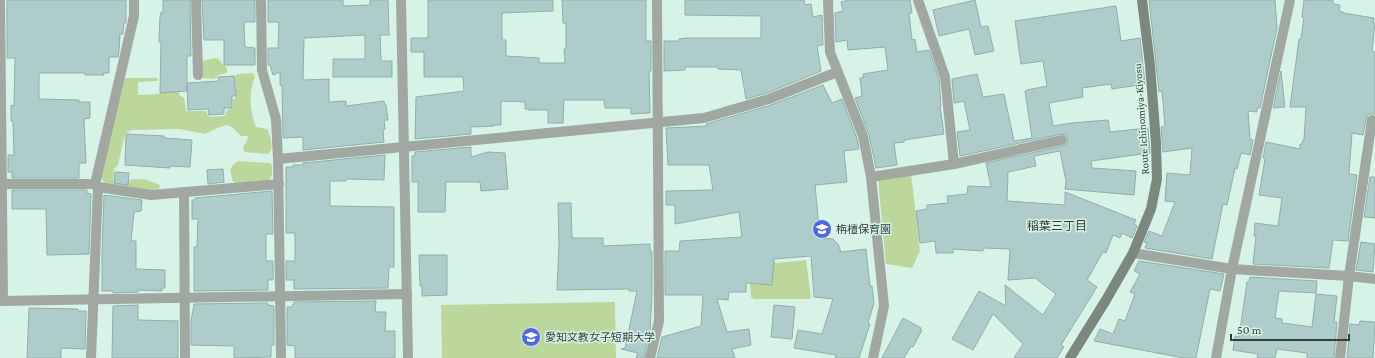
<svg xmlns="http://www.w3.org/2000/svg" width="1375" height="358" font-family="'Crimson Pro','Noto Sans JP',serif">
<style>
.green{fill:#bbd79c}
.building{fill:#aeccc9;stroke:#90aeab}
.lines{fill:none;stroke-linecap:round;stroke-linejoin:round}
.street{stroke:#a0a8a1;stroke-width:10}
.secondary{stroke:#7b887d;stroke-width:10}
.labels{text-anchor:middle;stroke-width:3;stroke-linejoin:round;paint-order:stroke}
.street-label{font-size:11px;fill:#333e3a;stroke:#d7f3e8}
.poi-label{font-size:11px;fill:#333e3a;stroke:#d7f3e8;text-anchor:start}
.neighbourhood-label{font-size:12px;fill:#333e3a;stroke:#d7f3e8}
</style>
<rect width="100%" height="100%" fill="#d7f3e8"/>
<g class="green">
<path d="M215,58L220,60L222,64L227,68V73L218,75L216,78L212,79L203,78L201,75L202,61Z"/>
<path d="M253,73L255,77C248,91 250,113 256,127L263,128L268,130C270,138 275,148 268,154L244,152L243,147L247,141L248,136H241L232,127L227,125L220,127L205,134L180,129L131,130L125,134L118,165L114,169L113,182C121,184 127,180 135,179C143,178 152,182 160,185L159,189L151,190L106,184L100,177L124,79L126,78H157L158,80L157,81L138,82V95L159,94L160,93L161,85L179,89V95L184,98L186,110L187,111H206L209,117L225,116L227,110L233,108V100L236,97V86L232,83L233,77L238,74Z"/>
<path d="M238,161L270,163L272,165V175L268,181L237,183L233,182L230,170L233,165Z"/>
<path d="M911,173L920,251L912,268L886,264L878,179Z"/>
<path d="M772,259L776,263L806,260L811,297L809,299H754L751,297L749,267Z"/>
<path d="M615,302L616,358H442L441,305Z"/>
</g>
<g class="building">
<path d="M7,0H126V23H124L123,34H120L119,50L118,57H109V73H103L104,75H85V73H39V99L79,100V102H90V118L84,119L86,163H79V178H12V172H8V155H14L13,121H11V105L14,106L15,58H7Z"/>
<path d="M163,0H190L191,56H187V83L219,81L218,77L234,76L236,96H232V108H224V114L209,115L208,109L188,110L187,84V91L160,93L161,42H159L160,17L161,12L163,13Z"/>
<path d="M202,0H255V22H244L245,47L255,48V65H224V40H204Z"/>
<path d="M268,0H343V6L370,5V0H388L389,35H380L381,61H392V77H333V59H365V35L304,38L303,80L329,79V102L346,101V106L384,101L385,105H386L388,120H384L385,129L383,130L384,142L303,150V137L283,138L282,85H280V72L273,75L270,65H268V48H278L279,22H268Z"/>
<path d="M428,0H553V11L502,13V40H506V56L539,58V63H565L564,49H566V23H563L562,0H646V41H651V71H649L650,113L631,114V108H605L604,100H564L563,123H548V110H528L529,109H525V102L501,101V125H494V126L471,127V134L415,139L416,97L464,91L463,77H424V52H411V38H428Z"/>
<path d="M685,0H804L805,5L811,4L813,17L822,15L823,45L817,46L821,71L767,93L746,99L741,70L718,69V67H685V70L664,71V41H679V39L686,38H761V16L685,15Z"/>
<path d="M849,0H910L912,13H909L912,40L915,39L917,52L929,50L939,78L941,106H940L944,134L904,140V142L894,143L897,165L876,168L869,135L855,98L862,96L860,78H863V74L888,70L885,47L848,50L847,40L836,42L835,13L843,11L841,2Z"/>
<path d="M975,0L981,27L988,26L994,51L975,55L969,29L939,36L933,10Z"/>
<path d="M1149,0H1275L1277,28L1260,108H1257V112L1248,111L1250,139L1253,140L1250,155L1241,153L1237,169L1235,168L1227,205L1223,204L1212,259L1145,248L1147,243L1144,242L1149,231L1162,236L1175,202L1165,201L1167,173L1190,175L1192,148L1163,152L1161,127L1165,126L1162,91L1159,92L1158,82Z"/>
<path d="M1304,0H1333V4L1340,5L1339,11L1343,12V13L1374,18L1373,23H1375L1372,51L1375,52V114H1370L1367,116L1363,135L1352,133L1349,174L1357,175L1348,241L1333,240L1329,268L1253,264L1256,236H1254L1255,223L1278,226L1282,198L1259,195L1265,159L1263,158L1266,142L1300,149V144H1302L1303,140H1304L1306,107H1290L1299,39H1301L1304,17H1302Z"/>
<path d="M1116,6L1121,41L1140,38L1145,84L1112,89L1111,84L1082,88L1083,97L1049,103L1053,126L1072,123L1108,120L1110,132L1148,128L1150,153L1091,161L1092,168L1136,171L1134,195L1065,189L1066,181L1060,151L1034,156L1036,166L1008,172L1007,201L1065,205V192L1136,220L1134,224L1137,226L1132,238L1122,233L1120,238L1113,235L1106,253L1103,252L1087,280L1097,287L1061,345L1064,347L1057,358H1014L1023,344L993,314L973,350L952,339L979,291L1006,306L1005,285L1043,315L1056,294L1035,278L1008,280L1010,249L983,248V251L953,249V253H936L935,241L920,243L916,211L927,209V205L948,203L947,196L967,194L968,186L991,187L986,163L1063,146L1067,144L1068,139L1066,135L1061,134L960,156L957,132L970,130L964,101L954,103L952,79L977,74L983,97L1004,94L1014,141L1032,138L1025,91H1027V90L1047,86L1043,61L1021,64L1015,21Z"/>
<path d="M1281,71L1285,107L1273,108Z"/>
<path d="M823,85L832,103L842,99L857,138L859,149L844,151L847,182L815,185L820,238L833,239L838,244L841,252L866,249L870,286H872L874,303L868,323L870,324L859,358H835L836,355L794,348L798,330L822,334L833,299L814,297L811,256L774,259L772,285L746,283V292H729L728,300L717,299L727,332L749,329L751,345L732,349L735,358H657L662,337L701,326L703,295H665V251H679L680,241L742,237L739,212L675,224V205H666V191L713,190L709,165H668L666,128L707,126L706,124L771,105Z"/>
<path d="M126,134L164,136V138L192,140L190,167L170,166V168L125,165Z"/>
<path d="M471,147V157L488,152L505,153L508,189L481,191L480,182H446L445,212H418V182H412V156H415V152Z"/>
<path d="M385,155L384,180L346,179V181H330V206L394,207V267H389L388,288L294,289V280H286V261H295V233H286V167H293V165H303V163Z"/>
<path d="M223,169L224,182L208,184L207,170Z"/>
<path d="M115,172L129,173L128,185L114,183Z"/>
<path d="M1370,177H1375V218L1364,217Z"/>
<path d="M12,190H87V193L91,194L89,254L47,255L46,209H12Z"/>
<path d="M272,191L273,234H266V261H273V280H268V290L194,291V247H197L198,219H192V200H195V198Z"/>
<path d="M104,195L142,200L141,211L134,212L131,241H136V269L165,270V288H162V291L138,290V292L113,293V291H102V254Z"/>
<path d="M558,203H571L572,238H603V246L650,244V251H652V296L650,331L644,358H636L638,353L621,349L625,348L637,291H629V289L557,290L559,244Z"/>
<path d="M1361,242L1375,244L1373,272L1356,270Z"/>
<path d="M419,255H447V295L422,296V286H420Z"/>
<path d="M1139,261L1224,274L1220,291L1210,289L1196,358H1184L1094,341L1100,329L1113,334L1119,319L1125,321L1135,294L1130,292L1140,274L1134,271Z"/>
<path d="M1250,277L1317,281L1316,293L1279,291L1275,318L1282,319V323L1312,327L1316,294L1337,296L1334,322H1337L1334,358H1307V353L1277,349L1275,358H1257L1258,354L1233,350L1235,336L1239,337L1247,282H1249Z"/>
<path d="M376,301L375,312H386L385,331H395V358H295V346L287,345V307H292L294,302Z"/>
<path d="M267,303L268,305L274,306V345H271V357L234,358V346L191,345V321L194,304Z"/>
<path d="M138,305V320L178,321V358H112L113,306Z"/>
<path d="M774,305L795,307L792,339L771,337Z"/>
<path d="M29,308L78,309V311H86L85,349L61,348V358H27Z"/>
<path d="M903,318L921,328L920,329L922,330L913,347L911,346L904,358H882Z"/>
<path d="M1360,321L1375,322L1373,358H1347L1350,324L1359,325Z"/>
</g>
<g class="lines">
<g class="street">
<path d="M0,0L3,301"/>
<path d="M196,0L198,75"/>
<path d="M261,0L262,70L276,119L278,159L281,358"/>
<path d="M401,0L408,358"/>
<path d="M828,0L830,52L863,136L871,177L884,306L873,358"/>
<path d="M278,159L704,118L769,99L837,72"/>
<path d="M954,164L1062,140"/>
<path d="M871,177L954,164L945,77L918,0"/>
<path d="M0,184H95L98,187L151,195L279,184"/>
<path d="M95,184L134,16V0"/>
<path d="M184,192L185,358"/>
<path d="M1133,253L1232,269L1349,276L1375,279"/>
<path d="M0,301L407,294"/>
<path d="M91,358L98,187"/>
<path d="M650,358L659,321L657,0"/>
<path d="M1216,358L1232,269L1290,0"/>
<path d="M1340,358L1349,276L1372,120"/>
</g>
<path class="secondary" d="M1070,358L1106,300L1133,253L1151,209L1157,179L1156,143L1150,65L1142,0"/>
</g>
<defs>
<g id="school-disc" transform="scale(1)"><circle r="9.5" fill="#5068dd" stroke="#d7f3e8"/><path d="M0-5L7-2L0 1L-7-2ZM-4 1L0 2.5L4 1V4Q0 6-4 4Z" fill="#fff"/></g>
<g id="university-disc" transform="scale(1)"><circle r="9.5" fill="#5068dd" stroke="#d7f3e8"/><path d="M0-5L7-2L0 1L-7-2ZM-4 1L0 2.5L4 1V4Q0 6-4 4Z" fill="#fff"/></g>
</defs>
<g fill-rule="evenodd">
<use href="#school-disc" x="822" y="229"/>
<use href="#university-disc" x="531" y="337"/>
</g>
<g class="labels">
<g class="street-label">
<text transform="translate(1141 119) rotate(-94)" y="4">Route Ichinomiya-Kiyosu</text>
</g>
<g class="poi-label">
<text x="836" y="233">栴檀保育園</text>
<text x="545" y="341">愛知文教女子短期大学</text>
</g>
<g class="neighbourhood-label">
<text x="1057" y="230">稲葉三丁目</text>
</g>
</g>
<path d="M1231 334v6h118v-6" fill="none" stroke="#333e3a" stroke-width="2"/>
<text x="1237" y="334" font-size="12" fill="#333e3a" stroke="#d7f3e8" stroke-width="3" paint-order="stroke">50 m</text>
</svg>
